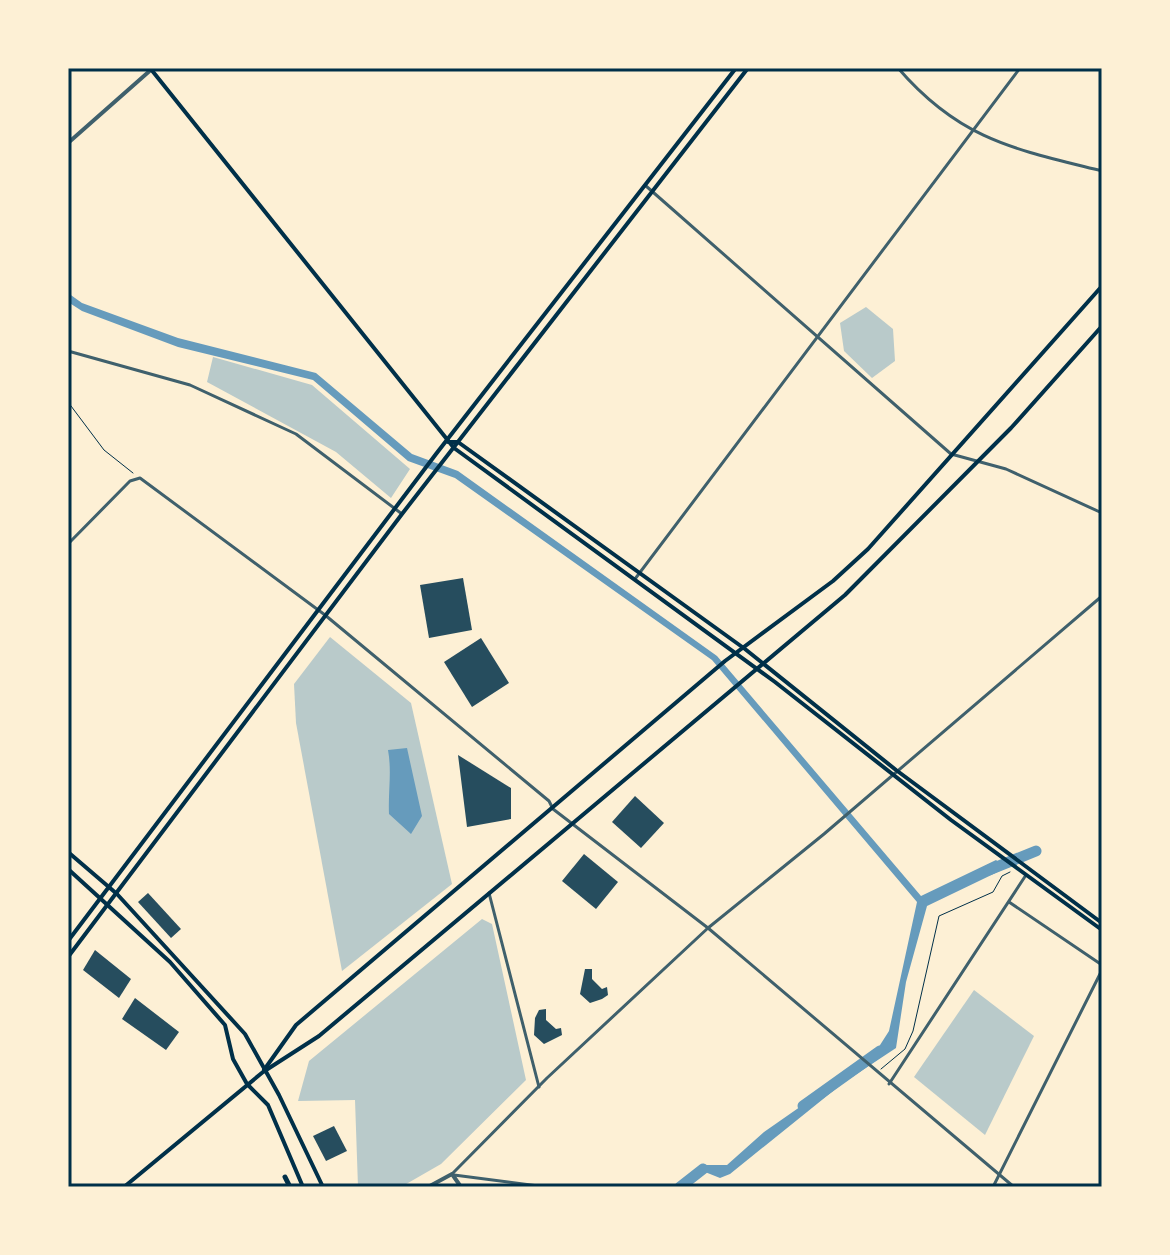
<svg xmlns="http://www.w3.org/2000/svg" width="1170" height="1255" font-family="Inter,sans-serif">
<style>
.green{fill:#b9caca}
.water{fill:#669bbc}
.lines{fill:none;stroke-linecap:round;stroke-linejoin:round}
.river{stroke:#669bbc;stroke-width:11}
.building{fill:#264d5e}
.path{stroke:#003049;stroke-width:1}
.minor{stroke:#3f606c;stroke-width:3}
.tertiary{stroke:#3f606c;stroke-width:4}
.secondary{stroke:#003049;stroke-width:4}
.primary{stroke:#003049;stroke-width:4}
.trunk{stroke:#003049;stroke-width:5}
.neatline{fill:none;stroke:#003049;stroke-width:3}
</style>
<rect width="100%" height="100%" fill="#fdf0d5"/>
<g class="green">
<path d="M866,307L893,329L895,361L872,378L844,351L840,323Z"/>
<path d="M213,357L312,385L410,469L391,498L336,452L207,382Z"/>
<path d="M330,637L411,703L452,884L342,971L296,723L294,684Z"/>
<path d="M482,919L492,924L526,1080L441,1164L401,1187H358L355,1100L298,1101L309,1061Z"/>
<path d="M974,990L1034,1036L985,1135L914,1077Z"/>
</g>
<g class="water">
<path d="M68,293L82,303L178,338L316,373L412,454L458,471L717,656L921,896L996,860L1006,868L927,906L906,982L896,1048L843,1083L730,1174L720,1178L700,1170L680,1187H674L701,1165H727L764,1132L873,1056L889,1031L917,902L712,660L455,478L408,461L313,380L178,347L82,311L68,302Z"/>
<path d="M407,748L422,816L411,834L389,814C388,791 392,772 388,750Z"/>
</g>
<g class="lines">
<g class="river">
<path d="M989,870L1036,851"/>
<path d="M803,1106L880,1051"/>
<path d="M680,1187L703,1169"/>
</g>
</g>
<g class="building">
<path d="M463,578L472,630L429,638L420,585Z"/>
<path d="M481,638L509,683L472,707L444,662Z"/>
<path d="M458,755L511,788V819L467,827Z"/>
<path d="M635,796L664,823L641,848L612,822Z"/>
<path d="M584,854L618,882L596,909L562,881Z"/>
<path d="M148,893L181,929L171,938L138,902Z"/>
<path d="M95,950L131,979L119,998L83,970Z"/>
<path d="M585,969H592V979L602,989L607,987L608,995L602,999L590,1003L580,994Z"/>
<path d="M135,998L179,1032L166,1050L122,1019Z"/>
<path d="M546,1009V1020L556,1029L561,1028L562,1035L544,1044L534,1035L535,1018L539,1010Z"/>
<path d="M334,1126L347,1151L326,1161L313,1136Z"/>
</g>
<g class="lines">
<g class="path">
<path d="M68,402L104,450L133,473"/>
<path d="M881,1069L905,1049L913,1031L939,916L993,892L1002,876L1010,872"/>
</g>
<g class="minor">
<path d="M898,68C960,140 1014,149 1102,171"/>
<path d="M646,186L951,454L1006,469L1102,513"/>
<path d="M68,351L190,385L296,434L402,514"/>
<path d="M68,544L130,481L140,478L325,615L549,801L553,809L708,928L1014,1187"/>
<path d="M635,579L1020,68"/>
<path d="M489,893L539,1087"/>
<path d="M1009,902L1102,965"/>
<path d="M889,1084L1026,875"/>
<path d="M452,1174L547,1078L708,928L824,834L1102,596"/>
<path d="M454,1175L546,1187"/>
<path d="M993,1187L1102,970"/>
</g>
<g class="tertiary">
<path d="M68,143L153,68"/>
<path d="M428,1187L452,1174L461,1187"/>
</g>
<g class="secondary">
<path d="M150,68L454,448L775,682L951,820L1102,930"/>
<path d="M448,442H458L745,649L896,770L1102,923"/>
<path d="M264,1070L296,1025L725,661L833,581L868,549L1102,286"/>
<path d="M124,1187L263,1072L319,1036L845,595L1011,428L1102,326"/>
</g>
<g class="primary">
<path d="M68,852L117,894L245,1034L279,1095L323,1187"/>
<path d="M68,869L170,962L225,1025L233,1059L247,1084L268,1105L303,1187"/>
<path d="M68,941L436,454L736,68"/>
<path d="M68,957L402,514L748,68"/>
</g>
<path class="trunk" d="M285,1177L290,1187"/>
</g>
<rect width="1170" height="1255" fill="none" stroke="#fdf0d5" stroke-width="140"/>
<rect x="70" y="70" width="1030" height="1115" class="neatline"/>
</svg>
